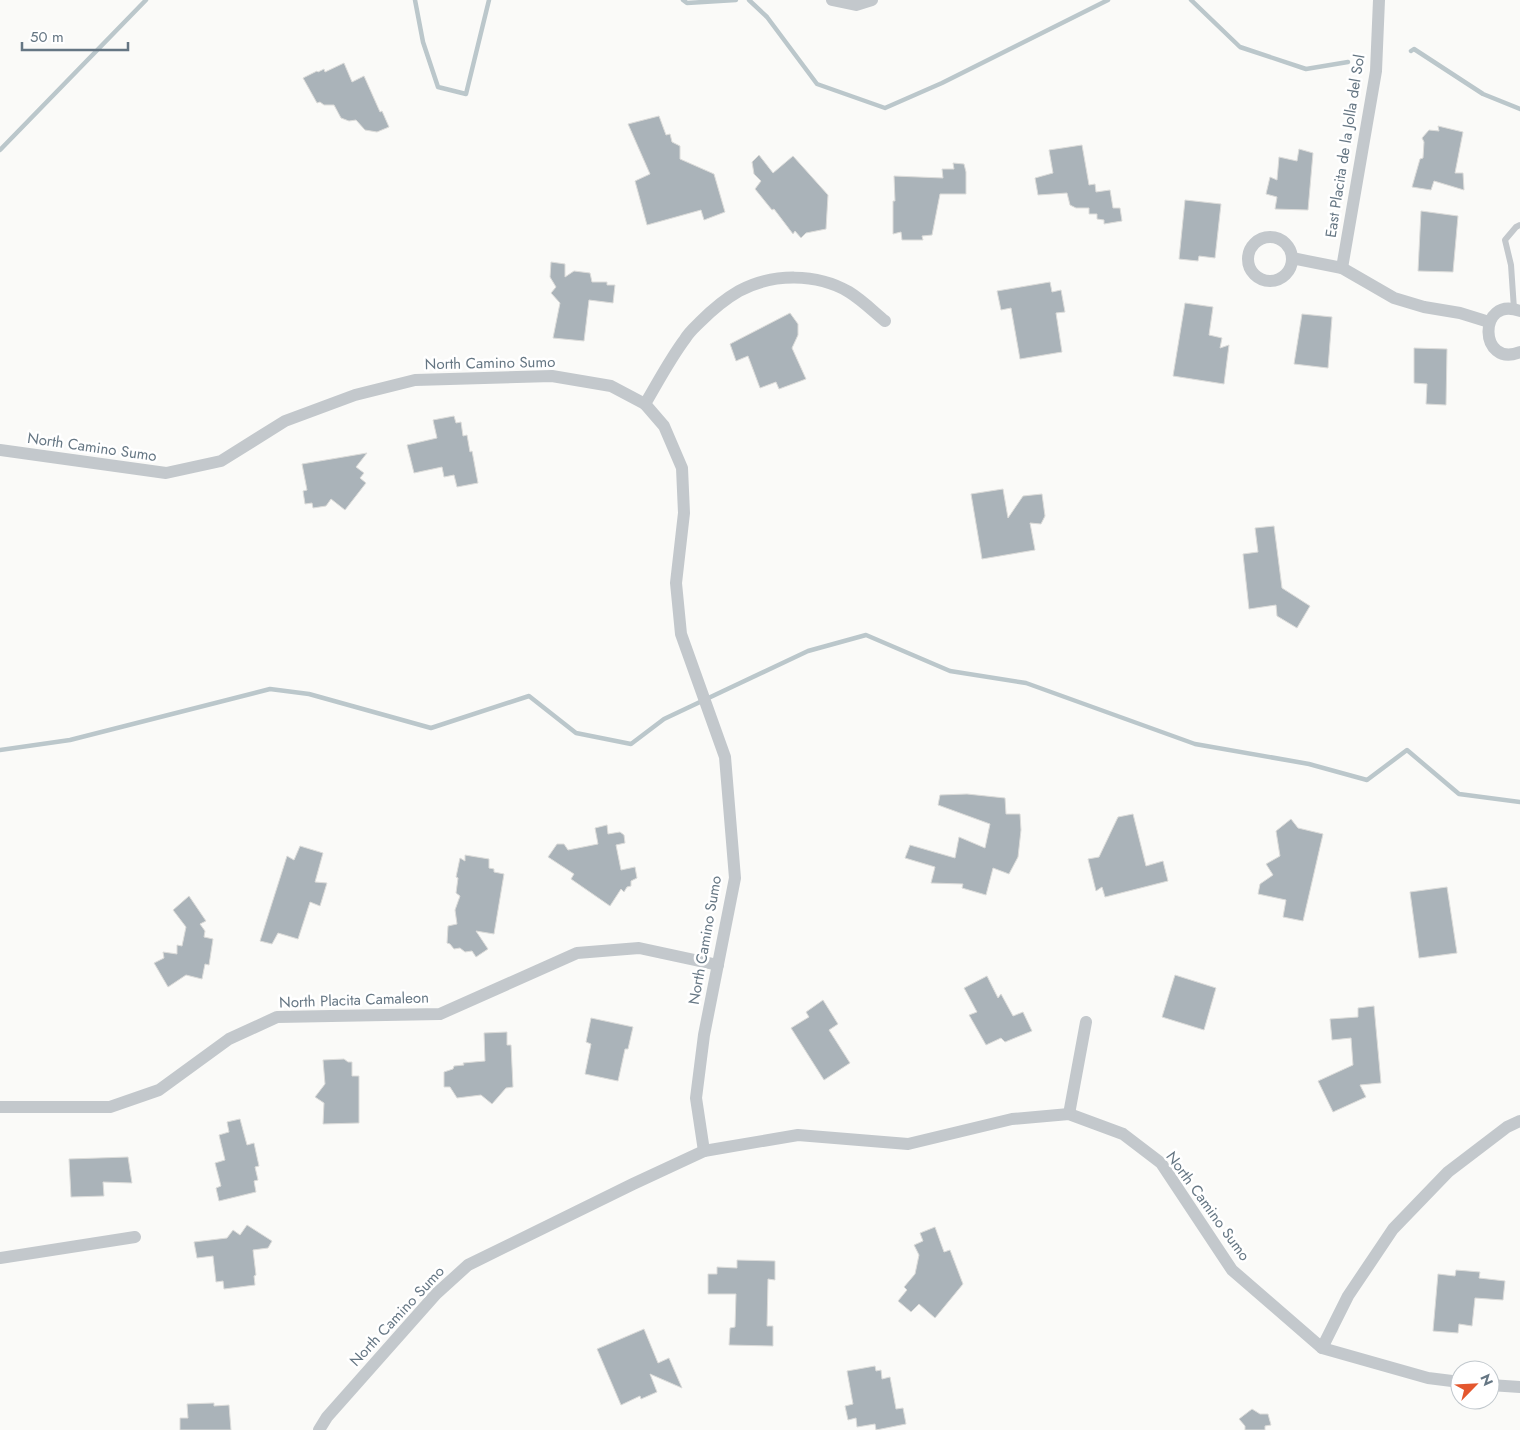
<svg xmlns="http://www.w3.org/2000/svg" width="1520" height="1430" font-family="Jost,sans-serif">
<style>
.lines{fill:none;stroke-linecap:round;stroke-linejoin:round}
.stream{stroke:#bbc7cb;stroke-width:4.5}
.building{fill:#aab3b9;stroke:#dcdcda}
.service{stroke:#c3c8cc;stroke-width:6}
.minor{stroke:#c3c8cc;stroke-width:12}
.labels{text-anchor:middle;stroke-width:5;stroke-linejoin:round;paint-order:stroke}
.street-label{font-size:15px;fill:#657683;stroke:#fff}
</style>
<rect width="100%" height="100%" fill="#fafaf8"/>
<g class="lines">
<g class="stream">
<path d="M415,0L423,42L438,87L466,94L489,0"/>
<path d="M683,0L687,3L736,0"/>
<path d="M749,0L767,17L817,84L885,108L942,83L1108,0"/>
<path d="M1191,0L1240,47L1306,69L1348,62"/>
<path d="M1411,51L1414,49L1483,94L1520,109"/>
<path d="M0,150L146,0"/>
<path d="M0,750L70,740L270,689L309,694L431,728L529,696L576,733L631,744L664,719L808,651L866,635L950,671L1026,683L1195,744L1309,764L1367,780L1407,750L1459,794L1520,802"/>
</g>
</g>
<g class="building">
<path d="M344,63L352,82L364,76L380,112L382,111L389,127L377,132L365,130L356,120L349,121L341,118L334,105H324L320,102L317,103L303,78L317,71L318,72L324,69L325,72Z"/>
<path d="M659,116L666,135L670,134L672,142L680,146V159L714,174L725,212L704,220L701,210L647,225L635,181L650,174L628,124Z"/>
<path d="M1438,126L1463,132L1455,173H1463L1464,190L1434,181L1431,190L1412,187L1420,159L1423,158L1424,142L1422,138L1429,130L1439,131Z"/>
<path d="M1082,145L1089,185L1095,184L1096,192L1110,190L1113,208H1120L1122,221L1104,224V220L1097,219V214H1089V208H1076L1070,205L1067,193L1038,195L1035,178L1053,173L1049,150Z"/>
<path d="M1299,149L1313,153L1308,210L1275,209L1277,197L1266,194L1270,177L1277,180L1279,157L1297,161Z"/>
<path d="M759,155L773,173L793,156L828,195L826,229L806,233L801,238L795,231L793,234L774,209L772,210L755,189L761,181L754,174L752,162Z"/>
<path d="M953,163L964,164L966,172V194H940L932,235L922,236L923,240H902L901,232L893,234V201H895L894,176L943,178L942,169H954Z"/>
<path d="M1185,200L1221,204L1215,258L1199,256L1198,261L1179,259Z"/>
<path d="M1421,211L1458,216L1453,272L1418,271Z"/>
<path d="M551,262L565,264V277L574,271L590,273L592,282H607V285H615L613,303L589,300L584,341L553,338L560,303L551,293L556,287L550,277Z"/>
<path d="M1050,282L1052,292L1061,290L1065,312L1056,313L1062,352L1020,359L1011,308L1001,310L997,291Z"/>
<path d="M1185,303L1213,307L1209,335L1222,338L1220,348L1229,345L1224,384L1173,376Z"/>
<path d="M790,313L798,324V335L792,348L806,379L779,389L776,382L760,388L748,356L736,361L730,344Z"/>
<path d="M1302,314L1332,317L1328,368L1294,364Z"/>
<path d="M1414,348L1447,349L1446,405L1426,404L1427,384L1414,383Z"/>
<path d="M454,416L456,423L461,422L463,436L467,435L470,452L472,451L478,483L457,487L454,475L444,477L442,467L414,473L407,445L437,438L433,420Z"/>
<path d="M367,453L356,467L364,473L360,478L366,483L345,510L331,499L326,506L313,508L312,503L305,504L303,491L307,490L302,464Z"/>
<path d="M1003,489L1008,518L1023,496L1042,494L1045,516L1041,524L1030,523L1035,550L982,559L971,494Z"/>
<path d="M1274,526L1282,588L1310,606L1297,628L1277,616L1276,605L1249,609L1243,554L1258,552L1255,528Z"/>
<path d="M967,794L1005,798L1006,814H1020L1021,830L1018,857L1009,874L993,868L986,895L962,888L963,884L931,883L935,867L905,858L910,845L955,858L959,837L985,848L990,824L938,805L940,795Z"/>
<path d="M1133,814L1146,866L1163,861L1168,881L1105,897L1102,887L1096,891L1088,859L1099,857L1118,817Z"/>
<path d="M1291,819L1298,828L1323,834L1303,921L1283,917L1286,900L1258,894L1260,884L1273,875L1266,864L1280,856L1276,831Z"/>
<path d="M607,825L608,834L620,832L624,835L625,843L616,845L621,870L635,867L637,878L631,881V886L627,887L624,892L621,889L610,906L571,879L574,874L548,857L557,844H564L568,850L598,844L595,828Z"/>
<path d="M300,846L323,853L315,882L327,883L320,906L310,902L298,939L278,933L272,944L260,941L287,856L294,860Z"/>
<path d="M465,855L489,859V868L494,869V872L504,874L494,934L476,931L488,949L476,957L472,951L465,952L460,948L454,949L450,944L447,943L448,926L457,924L455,910L460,896L456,893L458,878L456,877L460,858L465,861Z"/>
<path d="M1447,887L1457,953L1419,958L1410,892Z"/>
<path d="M189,896L206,921L200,924L205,931L204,937L213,939L209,965L205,964L202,979L186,975L168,987L154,963L164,958L163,952L177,954V945L182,946L186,927L173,910Z"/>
<path d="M1175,975L1216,988L1204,1030L1162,1017Z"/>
<path d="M987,976L998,998L1001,994L1013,1016L1023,1012L1032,1031L1005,1042L1001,1038L986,1045L969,1015L977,1012L964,988Z"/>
<path d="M823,1000L838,1024L829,1030L850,1063L824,1080L791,1028L809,1017L806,1012Z"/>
<path d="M1374,1006L1381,1083L1360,1085L1366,1097L1333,1112L1318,1081L1353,1065L1351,1038L1332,1040L1330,1019L1358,1017V1008Z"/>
<path d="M591,1018L633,1027L628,1049H625L618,1081L585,1074L591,1044L586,1042Z"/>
<path d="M507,1032V1045H511L513,1087L506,1088L492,1104L481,1095L457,1098L450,1087H444V1072L453,1069L454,1066L464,1065L463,1063L485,1061L484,1033Z"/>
<path d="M344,1059L348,1062H352V1076H359V1123L323,1124L324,1103L315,1097L325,1084L323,1060Z"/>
<path d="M240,1119L247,1145L254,1143L259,1166L255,1167L258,1180L254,1181L256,1192L219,1201L216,1188L221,1186L215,1163L225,1160L219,1135L229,1132L227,1122Z"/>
<path d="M128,1157L132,1183L103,1182L104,1196L71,1197L69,1159Z"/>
<path d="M247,1225L272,1241L268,1248L253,1250L256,1275L254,1276L255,1285L224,1289L223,1281L216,1282L213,1256L197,1258L194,1242L227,1238L233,1230L240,1235Z"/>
<path d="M935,1227L944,1252L950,1250L963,1284L935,1318L919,1304L911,1312L898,1301L907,1290L904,1287L915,1274L919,1255L914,1245L923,1241L920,1233Z"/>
<path d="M737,1260L775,1261V1280L768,1279L767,1326H773V1346L729,1345L730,1328L735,1327L736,1294H708V1274H717V1267L737,1268Z"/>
<path d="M1456,1270L1480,1272L1479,1278L1505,1281L1503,1300L1475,1298L1472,1326L1459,1324L1458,1333L1433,1331L1438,1274L1455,1276Z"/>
<path d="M644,1329L658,1363L669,1358L682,1388L650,1374L657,1392L641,1399L640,1396L621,1405L597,1349Z"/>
<path d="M875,1366L876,1371L881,1370L882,1379L890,1377L896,1409L903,1408L906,1424L876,1430L875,1424L857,1427L856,1418L848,1420L845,1406L853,1404L847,1371Z"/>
<path d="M214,1403V1406L229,1405L231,1430H180V1418H188L187,1404Z"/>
<path d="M1252,1409L1260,1414H1268L1271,1425L1265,1426V1430H1245V1426L1239,1419Z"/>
</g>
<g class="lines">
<path class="service" d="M1514,309L1511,265L1505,240L1516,227L1520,225"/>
<g class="minor">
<path d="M832,0L856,5L872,0"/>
<circle cx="1270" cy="259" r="22"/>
<path d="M1292,258L1342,268L1394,298L1424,307L1460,313L1489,322"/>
<path d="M1342,268L1376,71L1379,0"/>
<path d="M1520,311C1477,295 1479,369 1520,352"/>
<path d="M645,404C658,382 670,359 685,339C689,332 695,327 700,322C712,310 725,299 739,291C772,273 817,273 849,292C862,300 874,312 885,321"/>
<path d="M0,450L166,473L221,461L285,421L355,395L415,380L552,376L611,386L645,404L664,426L682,468L684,513L676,583L681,634L725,757L735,878L704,1035L696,1098L704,1151L798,1135L908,1144L1012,1119L1069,1114L1123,1134L1161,1163L1232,1270L1322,1348L1428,1378L1460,1382"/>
<path d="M0,1107H110L159,1090L229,1039L277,1017L440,1014L577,953L639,948L718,965"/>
<path d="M1069,1114L1086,1022"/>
<path d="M0,1258L135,1237"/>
<path d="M1322,1348L1348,1296L1393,1229L1448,1172L1507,1127L1520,1121"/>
<path d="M1490,1385L1520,1387"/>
<path d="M319,1430L327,1417L436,1294L468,1265L633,1184L704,1151"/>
</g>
</g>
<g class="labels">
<g class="street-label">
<text transform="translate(1345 146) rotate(-81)" y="5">East Placita de la Jolla del Sol</text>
<text transform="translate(490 363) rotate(-1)" y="5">North Camino Sumo</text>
<text transform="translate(92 447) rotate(8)" y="5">North Camino Sumo</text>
<text transform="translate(705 940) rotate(-80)" y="5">North Camino Sumo</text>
<text transform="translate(354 1000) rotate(-2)" y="5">North Placita Camaleon</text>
<text transform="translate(1208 1206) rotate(54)" y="5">North Camino Sumo</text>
<text transform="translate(397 1316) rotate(-47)" y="5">North Camino Sumo</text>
</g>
</g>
<g transform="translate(1475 1385) rotate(66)"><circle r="24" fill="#ffffff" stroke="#c1c8cd"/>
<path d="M0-4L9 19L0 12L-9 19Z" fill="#e4572e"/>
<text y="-8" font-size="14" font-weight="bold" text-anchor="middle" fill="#657683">N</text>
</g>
<path d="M22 42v8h106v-8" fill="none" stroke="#657683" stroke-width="2.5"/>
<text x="30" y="42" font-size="15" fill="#657683" stroke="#ffffff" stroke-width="4" paint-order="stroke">50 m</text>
</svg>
